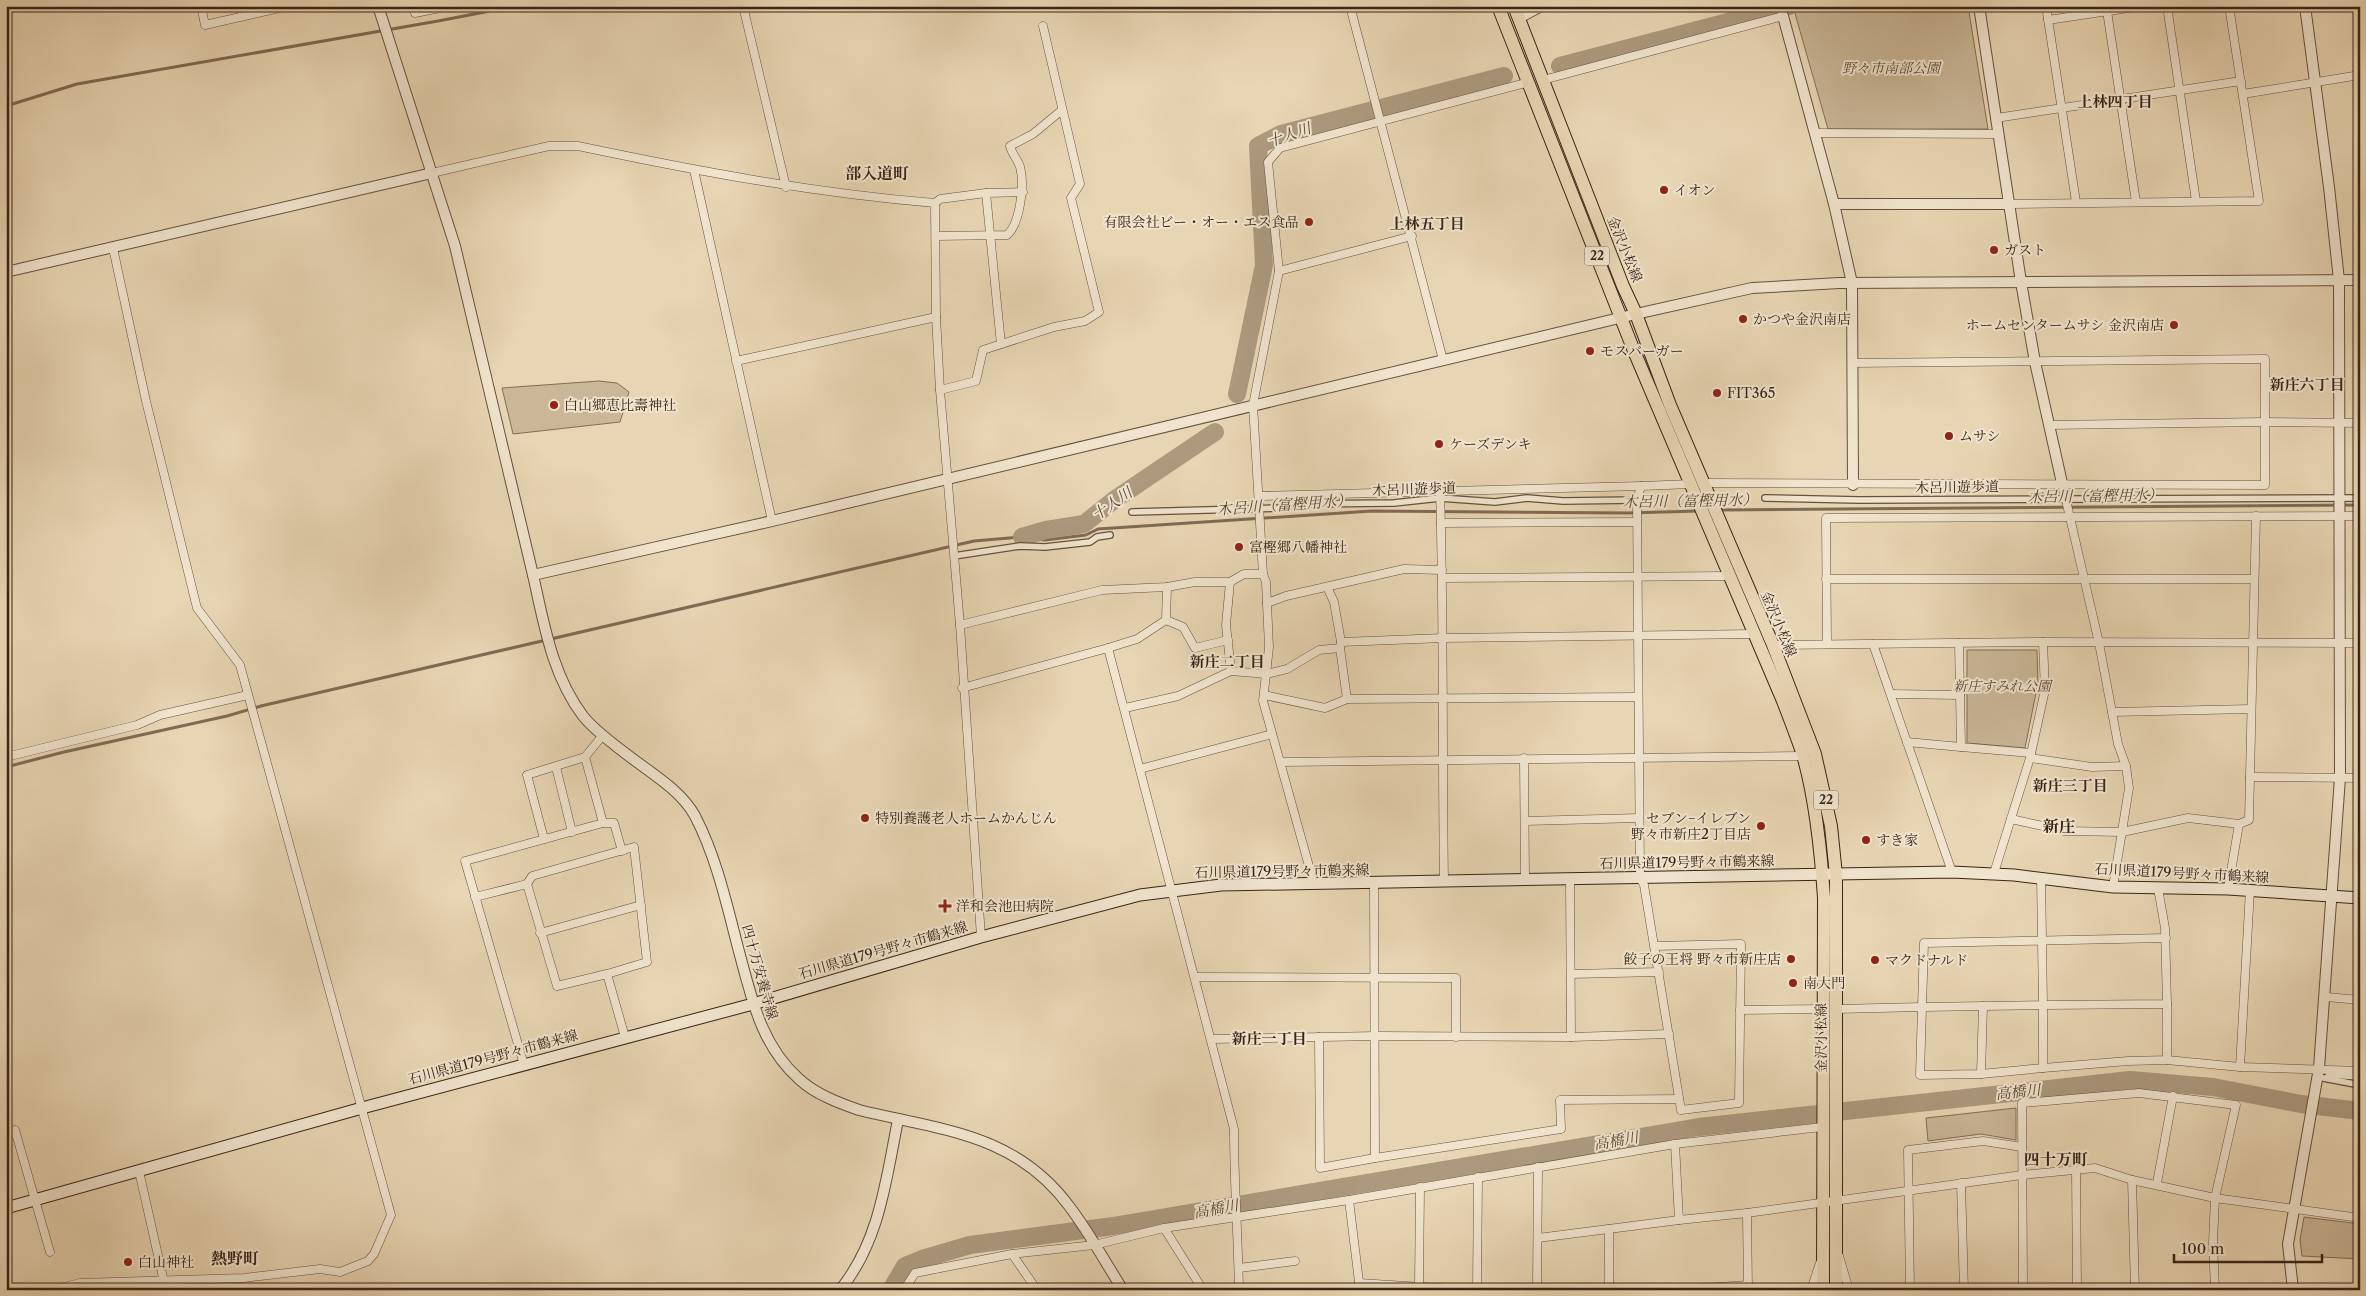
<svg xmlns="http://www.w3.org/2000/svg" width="2366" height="1296" font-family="'Libre Caslon Text','Noto Serif JP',serif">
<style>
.green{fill:#cab798;stroke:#826e57}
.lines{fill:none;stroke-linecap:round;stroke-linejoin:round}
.stream{stroke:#7e6b54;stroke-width:3}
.river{stroke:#ac997e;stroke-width:18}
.pedestrian-casing{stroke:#65513d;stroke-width:8}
.minor-casing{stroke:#65513d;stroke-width:9}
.tertiary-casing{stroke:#65513d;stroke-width:12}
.secondary-casing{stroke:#392516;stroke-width:13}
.primary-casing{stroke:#392516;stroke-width:14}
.pedestrian{stroke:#f0e4ce;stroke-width:5.5}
.minor{stroke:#f0e4ce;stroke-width:8}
.tertiary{stroke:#f0e4ce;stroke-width:10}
.secondary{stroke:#f0e4ce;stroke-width:11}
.primary{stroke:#e8d5b3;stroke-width:12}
.poi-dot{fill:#8f2418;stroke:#f0e4ce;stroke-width:2}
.labels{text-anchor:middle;stroke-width:4;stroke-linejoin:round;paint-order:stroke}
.shield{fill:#f0e4ce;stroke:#705e4d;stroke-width:1}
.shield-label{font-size:12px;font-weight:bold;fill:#392516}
.park-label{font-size:14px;font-style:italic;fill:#5d4a36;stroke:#f0e4ce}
.poi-label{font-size:14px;fill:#392516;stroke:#f0e4ce;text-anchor:start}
.street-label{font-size:14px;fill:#392516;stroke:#f0e4ce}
.neighbourhood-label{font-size:15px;font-weight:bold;fill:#392516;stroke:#f0e4ce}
.water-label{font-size:15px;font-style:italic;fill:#5c4835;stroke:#f0e4ce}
.quarter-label{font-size:16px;font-weight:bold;fill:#392516;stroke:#f0e4ce}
</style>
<rect width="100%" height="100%" fill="#e8d5b3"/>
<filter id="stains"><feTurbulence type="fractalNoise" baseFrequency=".004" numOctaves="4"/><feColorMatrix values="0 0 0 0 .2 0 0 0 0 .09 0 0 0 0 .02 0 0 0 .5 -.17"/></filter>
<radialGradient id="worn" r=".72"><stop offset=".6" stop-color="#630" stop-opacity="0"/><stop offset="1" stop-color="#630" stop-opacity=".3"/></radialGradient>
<g class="green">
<path d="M1807,6H1968L1988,129H1828L1794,10Z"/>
<path d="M599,381L617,383L629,392L620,422L513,434L502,388Z"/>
<path d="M1967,650H2037L2038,683L2025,748L1967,743Z"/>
<path d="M2016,1108V1140L1981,1134L1928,1141L1926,1118Z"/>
<path d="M2304,1217L2360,1224V1259L2302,1256L2300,1240Z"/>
</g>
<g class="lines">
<g class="stream">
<path d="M6,106L77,84L438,21L490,11L499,6"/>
<path d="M1718,510L2360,505"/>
<path d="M6,767L64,752L227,716L261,706L974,541L1022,537L1045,540L1086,535L1098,529L1372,511L1628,513L1699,511"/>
</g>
<g class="river">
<path d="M1560,66L1789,6"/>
<path d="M1237,394L1264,265L1258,146L1281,134L1504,76"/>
<path d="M1022,537L1046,530L1084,524L1114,500L1215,432"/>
<path d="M891,1290L905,1266L922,1259L970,1245L1113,1226L1699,1127L2130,1080L2213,1087L2301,1104L2360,1111"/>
</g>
<g class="pedestrian-casing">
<g id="pedestrian">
<path d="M1765,498L1859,500L2360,498"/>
<path d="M1132,512L1282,508L1294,504L1394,503L1440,498L1495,502L1527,498L1563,501L1637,500"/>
<path d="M954,556L1020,546L1045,547L1090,542L1097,537L1110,535"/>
<path d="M2318,1077L2360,1085"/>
<path d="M2326,1078L2330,1075L2360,1077"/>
</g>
</g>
<g class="minor-casing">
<g id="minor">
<path d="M201,6L205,25L288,6"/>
<path d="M413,6L415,13L450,6"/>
<path d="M743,6L786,187"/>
<path d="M1350,6L1443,360"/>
<path d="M2046,6L2076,202"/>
<path d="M2167,6L2196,201"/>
<path d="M6,9L19,6"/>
<path d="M2107,11L2136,202"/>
<path d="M2048,20L2142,6"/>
<path d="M1543,80L1783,16L1781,6"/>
<path d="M2243,94L2360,75"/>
<path d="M1996,118L2241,81"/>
<path d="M1815,133L1998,134"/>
<path d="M694,170L772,521"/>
<path d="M432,173L549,146H578C697,171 813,193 935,203L936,317L940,390L960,625L981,937"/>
<path d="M986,193L1001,344"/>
<path d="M935,203L940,199L986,193L1023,192"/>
<path d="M2009,204L2259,201L2229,6"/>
<path d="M936,236L1007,235C1020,224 1025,184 1020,167C1018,159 1012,155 1010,146L1033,134L1062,110"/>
<path d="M1279,271L1268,162L1280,148L1529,82"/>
<path d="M736,361L936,317"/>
<path d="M940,390L976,381L983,350L1054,327L1085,321L1099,312L1071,198L1080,184L1043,26"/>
<path d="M2049,425L2265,422L2360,423"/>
<path d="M1702,483C1890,485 2077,483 2265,485V359L1853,363"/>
<path d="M2062,483L2099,643L2118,744L2126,766L2129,788L2113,887"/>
<path d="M1440,490C1444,621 1442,751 1444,881"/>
<path d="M1259,496L1641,486"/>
<path d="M1441,523L1637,522"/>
<path d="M1442,578L1730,576"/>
<path d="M1826,579H2254"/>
<path d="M1327,587L1334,602L1341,642"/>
<path d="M1267,603L1286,596L1404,569L1442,570"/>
<path d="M1166,620L1183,627L1195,648L1228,640"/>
<path d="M960,625L1102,590L1167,587L1195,582H1230"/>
<path d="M1959,643L1961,747L2031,753"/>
<path d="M1827,644L1826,518L2360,516"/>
<path d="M1873,644L1952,872"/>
<path d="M1773,645L2043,642L2360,643"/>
<path d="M1108,648L1137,639L1166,620L1167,587"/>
<path d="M1340,648L1347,699"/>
<path d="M1231,671L1226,625L1230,582L1244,574H1263"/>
<path d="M962,688L1108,648L1234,1129C1234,1183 1238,1236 1239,1290"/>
<path d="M1891,694L1960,695"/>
<path d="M1264,695L1325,708L1347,699L1638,697"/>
<path d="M1125,708L1178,696L1231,671L1266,674L1287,669L1319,650L1340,648L1341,642L1444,638L1755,634"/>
<path d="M2112,712L2251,709"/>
<path d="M1907,742L1961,747"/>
<path d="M6,757L137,725L160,715L248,695"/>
<path d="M1524,758L1525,880"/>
<path d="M2030,758L2092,767L2126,766"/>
<path d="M1282,762L1803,756"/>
<path d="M556,767L572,832"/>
<path d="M1140,769L1272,734"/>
<path d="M2250,777L2360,778"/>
<path d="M2011,819L2065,831L2122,832L2188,818L2239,824"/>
<path d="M1525,821L1639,818"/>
<path d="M603,823H614L622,851"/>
<path d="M544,839L527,775L585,757L603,735"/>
<path d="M1994,873L2030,758L2045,690L2043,642"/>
<path d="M2041,877L2043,1005L1922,1007L1924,943L2166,938"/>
<path d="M1570,879L1571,1037"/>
<path d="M1314,884L1263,701L1269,647L1266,582L1263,574L1253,405L1279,271L1412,236"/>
<path d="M1374,884L1375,1158L1561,1129L1560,1100L1679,1099"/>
<path d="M2228,889L2239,824L2249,820L2256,516"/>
<path d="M475,897L527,884"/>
<path d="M540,933L641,905"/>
<path d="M1654,946L1741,944L1739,1103L1681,1110L1644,885L1640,878L1637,500L1641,486L1691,484"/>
<path d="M607,974L647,962L634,847L532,876L527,884L557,986L607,974L625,1037"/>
<path d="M1571,974L1659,972"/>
<path d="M1195,977L1456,978V1037"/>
<path d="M2326,997L2360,1000"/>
<path d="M1836,1009L1922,1007L1920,1075L1981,1074L2043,1068V1005L2167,1004L2165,928L2158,888"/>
<path d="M1740,1010L1822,1009"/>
<path d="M1319,1037L1320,1168L1375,1158"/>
<path d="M1211,1039L1376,1036L1571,1037L1669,1034"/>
<path d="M2167,1060L2240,1067L2250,890"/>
<path d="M524,1065L465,861L603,823L585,757"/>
<path d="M2240,1067L2360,1071"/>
<path d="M2043,1068L2128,1061L2167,1060V1004"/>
<path d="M1981,1074L1983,1006"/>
<path d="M15,1130L50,1252"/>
<path d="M1675,1144L1679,1220L1747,1213L1748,1290"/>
<path d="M2076,1169L2077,1290"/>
<path d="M139,1171L164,1282"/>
<path d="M2132,1180L2135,1290"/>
<path d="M1961,1183L1964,1290"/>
<path d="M2157,1183L2173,1096"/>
<path d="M1349,1200L1360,1290"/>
<path d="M1747,1213L2022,1175L2095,1168L2132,1180L2215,1198L2360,1218"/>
<path d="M1164,1228L1203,1290"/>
<path d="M1538,1238L1679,1220"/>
<path d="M1012,1254L1094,1245L1164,1228L1349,1200L1675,1144L1822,1127"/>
<path d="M1839,1256L1849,1290"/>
<path d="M1239,1268L1295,1261"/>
<path d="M1359,1283L1470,1290"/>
<path d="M1419,1287L1420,1187"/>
<path d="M52,1290L80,1283L244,1278L320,1269L340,1272L368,1261L374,1254L391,1215L240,665L197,608L146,401L113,248"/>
<path d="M904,1290L915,1273L1012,1254L1037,1290"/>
<path d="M1477,1290L1478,1177"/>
<path d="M1537,1290L1538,1167"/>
<path d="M1609,1290V1229"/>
<path d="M1674,1290L1748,1285"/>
<path d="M1811,1290L1820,1263"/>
<path d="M1910,1290L1908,1150L1983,1141L2022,1147"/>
<path d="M2023,1290L2022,1103L2139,1093L2236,1105L2215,1198L2213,1242L2215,1290"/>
</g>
</g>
<g class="tertiary-casing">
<g id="tertiary">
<path d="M378,6L455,246L533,575L772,521L1636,314L1752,288L1839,283L2360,280"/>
<path d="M1979,6L2021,282L2035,362L2062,483"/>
<path d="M1783,16L1834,204H2009"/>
<path d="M1519,18L1541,6"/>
<path d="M1834,204L1852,283L1853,485"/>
<path d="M6,272L432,173"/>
<path d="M533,575C544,624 552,675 583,716C594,730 611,742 625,753C649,772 680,789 695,816C718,860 728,911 741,959C753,1004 763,1047 799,1079C815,1094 839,1103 859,1110C940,1130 1015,1133 1069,1206C1089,1232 1105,1262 1123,1290"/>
<path d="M840,1290C880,1241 886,1179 898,1120"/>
<path d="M2293,1290L2288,1244L2319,1068L2340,778L2339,280L2329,187L2305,6"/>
</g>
</g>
<g class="secondary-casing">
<path id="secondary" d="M6,1208L362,1108L753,1004L981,937L1140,895L1221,885L1952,872L2014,875L2113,887L2228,889L2360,898"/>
</g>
<g class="primary-casing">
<g id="primary">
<path d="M1498,6L1634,351L1783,701C1790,719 1797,737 1803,755C1816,801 1821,851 1824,898L1823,1290"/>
<path d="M1514,6L1623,286L1636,314L1670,405L1773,645L1815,754L1831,826L1836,875V1290"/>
</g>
</g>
<use href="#pedestrian" class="pedestrian"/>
<use href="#minor" class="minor"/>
<use href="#tertiary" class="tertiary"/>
<use href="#secondary" class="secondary"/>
<use href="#primary" class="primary"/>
</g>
<g class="poi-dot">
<circle cx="1664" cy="190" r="5"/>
<circle cx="1309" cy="222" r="5"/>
<circle cx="1994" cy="250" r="5"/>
<circle cx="1743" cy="319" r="5"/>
<circle cx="2174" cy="325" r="5"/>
<circle cx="1590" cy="351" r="5"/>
<circle cx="1717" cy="393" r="5"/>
<circle cx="554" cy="405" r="5"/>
<circle cx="1949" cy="436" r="5"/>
<circle cx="1439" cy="444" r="5"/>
<circle cx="1239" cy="547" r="5"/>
<circle cx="865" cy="818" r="5"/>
<circle cx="1761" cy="826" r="5"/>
<circle cx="1866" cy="840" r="5"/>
<path d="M942.5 898.5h5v5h5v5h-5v5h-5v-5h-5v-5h5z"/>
<circle cx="1791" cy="959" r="5"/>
<circle cx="1875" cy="960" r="5"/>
<circle cx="1793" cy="983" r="5"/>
<circle cx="128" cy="1262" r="5"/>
</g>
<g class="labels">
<g class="shield">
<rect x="1584.5" y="246.5" width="25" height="19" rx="4"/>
<rect x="1813.5" y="790.5" width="25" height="19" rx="4"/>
</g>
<g class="shield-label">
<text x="1597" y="260">22</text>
<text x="1826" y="804">22</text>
</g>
<g class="park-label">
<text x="1891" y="73">野々市南部公園</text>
<text x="2002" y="691">新庄すみれ公園</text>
</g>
<g class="poi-label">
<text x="1674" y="195">イオン</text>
<text x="1299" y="227" text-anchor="end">有限会社ビー・オー・エス食品</text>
<text x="2004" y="255">ガスト</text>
<text x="1753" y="324">かつや金沢南店</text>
<text x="2164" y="330" text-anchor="end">ホームセンタームサシ 金沢南店</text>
<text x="1600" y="356">モスバーガー</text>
<text x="1727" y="398">FIT365</text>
<text x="564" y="410">白山郷恵比壽神社</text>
<text x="1959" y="441">ムサシ</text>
<text x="1449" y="449">ケーズデンキ</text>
<text x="1249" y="552">富樫郷八幡神社</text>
<text x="875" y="823">特別養護老人ホームかんじん</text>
<text x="1751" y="823" text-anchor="end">セブン−イレブン<tspan x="1751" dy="16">野々市新庄2丁目店</tspan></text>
<text x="1876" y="845">すき家</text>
<text x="956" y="911">洋和会池田病院</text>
<text x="1781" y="964" text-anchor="end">餃子の王将 野々市新庄店</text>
<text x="1885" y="965">マクドナルド</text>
<text x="1803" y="988">南大門</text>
<text x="138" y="1267">白山神社</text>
</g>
<g class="street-label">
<text transform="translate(1625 249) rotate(68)" y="5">金沢小松線</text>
<text transform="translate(1957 487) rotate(-1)" y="5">木呂川遊歩道</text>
<text transform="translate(1414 489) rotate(-2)" y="5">木呂川遊歩道</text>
<text transform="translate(1779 624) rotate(67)" y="5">金沢小松線</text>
<text transform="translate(1687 862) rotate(-1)" y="5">石川県道179号野々市鶴来線</text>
<text transform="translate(1282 871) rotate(-1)" y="5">石川県道179号野々市鶴来線</text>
<text transform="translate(2182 873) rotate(3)" y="5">石川県道179号野々市鶴来線</text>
<text transform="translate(883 950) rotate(-16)" y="5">石川県道179号野々市鶴来線</text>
<text transform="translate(760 972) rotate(74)" y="5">四十万安養寺線</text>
<text transform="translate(1821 1038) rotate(-90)" y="5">金沢小松線</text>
<text transform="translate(493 1057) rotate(-15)" y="5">石川県道179号野々市鶴来線</text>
</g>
<g class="neighbourhood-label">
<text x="2115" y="107">上林四丁目</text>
<text x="1427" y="229">上林五丁目</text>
<text x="2307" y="390">新庄六丁目</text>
<text x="1227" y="667">新庄二丁目</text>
<text x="2070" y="791">新庄三丁目</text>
<text x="1269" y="1044">新庄一丁目</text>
</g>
<g class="water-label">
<text transform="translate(1289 135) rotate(-19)" y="5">十人川</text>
<text transform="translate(2095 496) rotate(-1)" y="5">木呂川（富樫用水）</text>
<text transform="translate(1690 501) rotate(-1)" y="5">木呂川（富樫用水）</text>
<text transform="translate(1112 504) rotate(-35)" y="5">十人川</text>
<text transform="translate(1284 505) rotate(-4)" y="5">木呂川（富樫用水）</text>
<text transform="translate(2018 1092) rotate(-6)" y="5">高橋川</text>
<text transform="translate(1616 1141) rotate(-10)" y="5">高橋川</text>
<text transform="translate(1216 1209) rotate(-10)" y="5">高橋川</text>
</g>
<g class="quarter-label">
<text x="877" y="179">部入道町</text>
<text x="2059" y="832">新庄</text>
<text x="2056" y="1165">四十万町</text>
<text x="235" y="1264">熱野町</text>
</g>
</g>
<rect width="2366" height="1296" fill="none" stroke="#e8d5b3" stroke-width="25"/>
<rect x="8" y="8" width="2351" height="1281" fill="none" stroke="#392516" stroke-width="2.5"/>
<rect x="12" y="12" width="2341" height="1271" fill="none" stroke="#392516"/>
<path d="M2174 1254v8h148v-8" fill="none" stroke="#392516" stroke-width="2.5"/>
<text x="2181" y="1254" font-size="15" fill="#392516" stroke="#f0e4ce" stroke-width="4" paint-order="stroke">100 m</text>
<rect width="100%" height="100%" filter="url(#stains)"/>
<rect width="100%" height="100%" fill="url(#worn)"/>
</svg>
